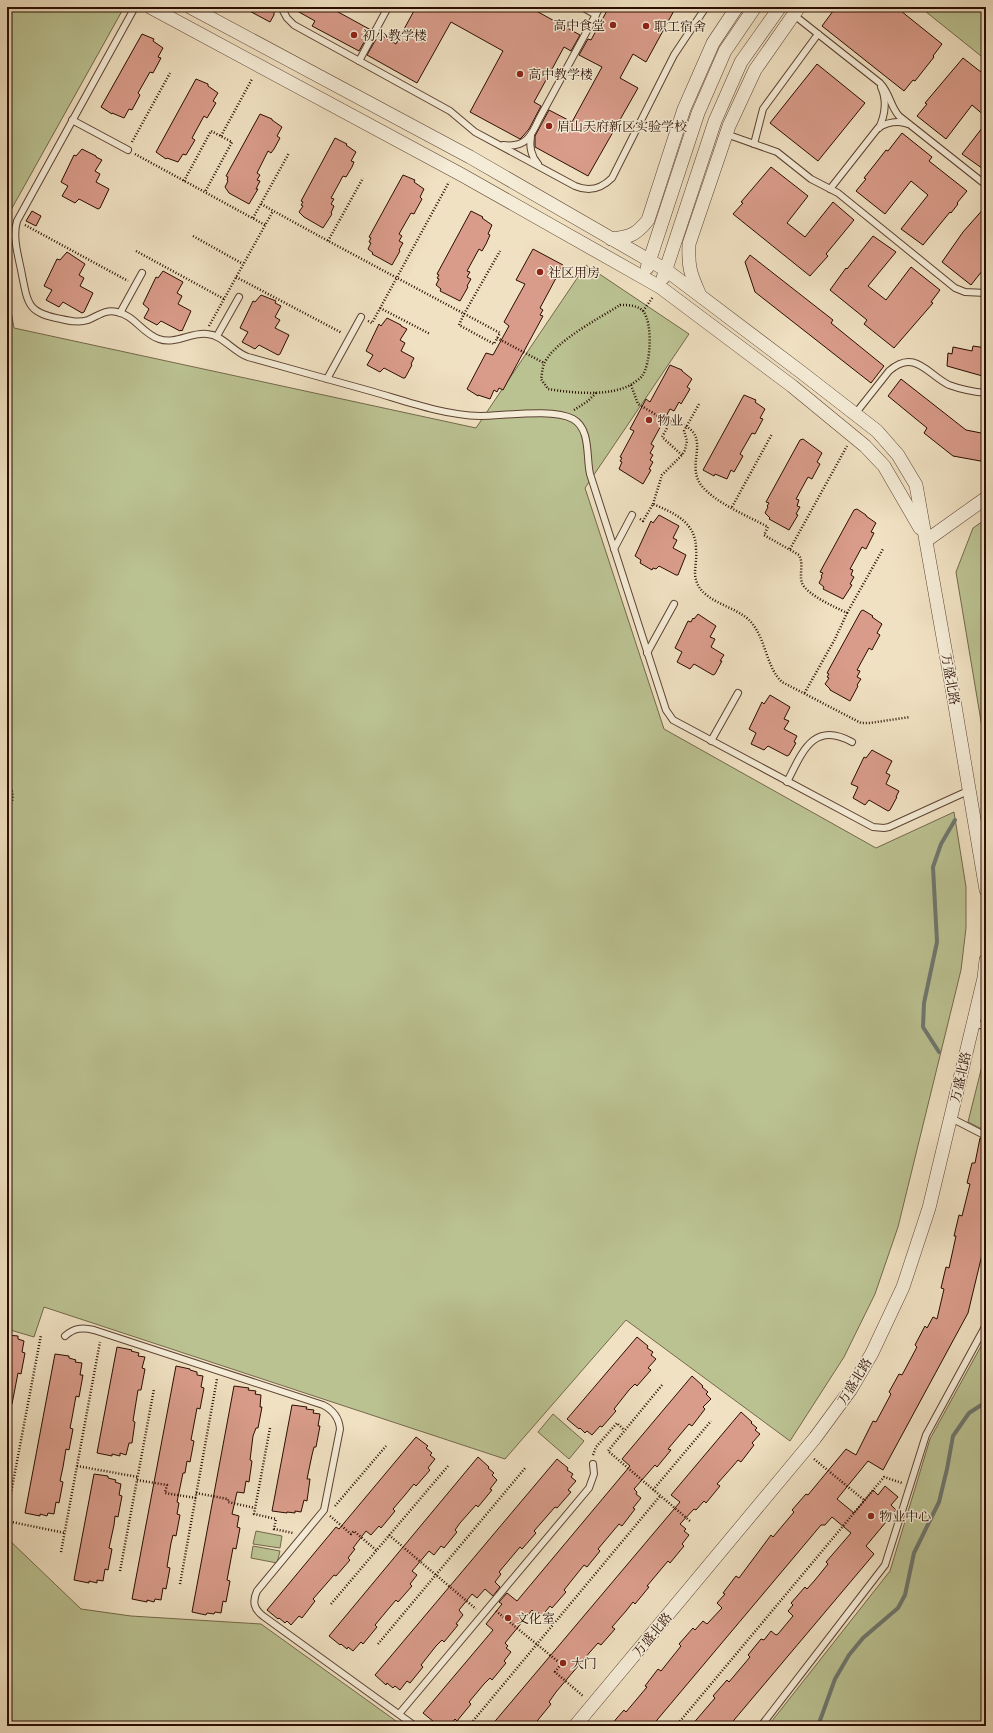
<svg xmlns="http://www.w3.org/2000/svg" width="993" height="1733" font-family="Cardo,'Noto Serif SC',serif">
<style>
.green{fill:#bbc292;stroke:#73684a}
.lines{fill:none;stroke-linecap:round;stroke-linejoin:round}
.stream{stroke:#6e776f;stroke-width:4}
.building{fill:#d99c8a;stroke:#2b0d02}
.lane-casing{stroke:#5c4232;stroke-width:8}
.street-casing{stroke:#5c4232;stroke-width:14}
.path{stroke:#2b0d02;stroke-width:2.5;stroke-dasharray:1 2;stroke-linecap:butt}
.lane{stroke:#f5ecd7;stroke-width:6}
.street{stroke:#f5ecd7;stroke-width:13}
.poi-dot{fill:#8f2418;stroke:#f5ecd7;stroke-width:1.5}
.labels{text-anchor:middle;stroke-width:3;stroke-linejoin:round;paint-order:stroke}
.poi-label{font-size:13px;fill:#2b0d02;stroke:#f5ecd7;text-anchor:start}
.street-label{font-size:13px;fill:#2b0d02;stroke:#f5ecd7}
</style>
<rect width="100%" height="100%" fill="#f0e1c2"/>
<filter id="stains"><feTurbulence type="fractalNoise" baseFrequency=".005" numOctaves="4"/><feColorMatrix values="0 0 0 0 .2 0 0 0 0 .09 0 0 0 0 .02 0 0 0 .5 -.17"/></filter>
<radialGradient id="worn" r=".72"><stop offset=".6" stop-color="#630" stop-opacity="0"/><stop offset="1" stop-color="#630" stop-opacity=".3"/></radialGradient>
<g class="green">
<path d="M7,7H115L122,11L7,217Z"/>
<path d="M920,7H986V60Z"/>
<path d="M586,265L689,334L585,488L664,729L876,848L954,812L966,887V928L961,970L898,1227L875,1294L844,1357L790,1441L626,1320L505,1459L44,1307L34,1337L7,1329V289L14,328L476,428Z"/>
<path d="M986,519V751L956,572L973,528Z"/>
<path d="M986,1050V1131L968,1122Z"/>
<path d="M986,1337V1726H768L890,1571L930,1439Z"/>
<path d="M553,1414L584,1441L569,1459L538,1432Z"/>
<path d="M256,1531L282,1536L280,1548L253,1544Z"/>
<path d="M7,1538L81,1609L131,1616L261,1624L403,1726H7Z"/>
<path d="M253,1546L280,1551L277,1563L251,1558Z"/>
</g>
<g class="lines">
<g class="stream">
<path d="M939,1052L923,1027L924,1003L937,942L933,867L941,844L955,820"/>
<path d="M818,1726L835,1679L849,1655L863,1638L898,1608L905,1595L914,1553L939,1502L947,1469L953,1436L969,1413L986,1402"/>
</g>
</g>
<g class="building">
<path d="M242,7H274V15L270,22Z"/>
<path d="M290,7H329L371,30L359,51L312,26L315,21Z"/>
<path d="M416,7H529L580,35L571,51L564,47L534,102L541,106L529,129L523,136L520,139L470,112L503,51L451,22L417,83L367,55L379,34L396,44Z"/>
<path d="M609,7H676L646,62L633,54L620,78L638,88L588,176L535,147V136L549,110L572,122L602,67L579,55L588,39L591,40Z"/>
<path d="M836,7H896L942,44L933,56L934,57L915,81L913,80L904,91L822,26Z"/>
<path d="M142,34L154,39L153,41L163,48L158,57L161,58L153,73L150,72L138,93L140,95L132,110L129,109L124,118L112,113V114L101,107Z"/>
<path d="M963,58L986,76V117L972,105L946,139L917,116L927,104L925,103Z"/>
<path d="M817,64L865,103L818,161L770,123Z"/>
<path d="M196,79L208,84V86L218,93L213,101L216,103L207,118L204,116L192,138L195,140L186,155L183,154L178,162L167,158L166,159L156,152Z"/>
<path d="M260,114L272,119V120L282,127L277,136L280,138L274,149L271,153L268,151L257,173L260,175L257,180L260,181L256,189H258L249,204L229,193L225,187L228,181L227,180L228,177L226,176Z"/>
<path d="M986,123V171L962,154Z"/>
<path d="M902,133L932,157L929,161L967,191L957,203L958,204L951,213L950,212L923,245L901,229L928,195L911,181L885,214L856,191L866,179L864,178L879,159L886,150L888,151Z"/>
<path d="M335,138L347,144L346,145L356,152L351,161L354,162L352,167L346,177L343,176L331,198L334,199L331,204L334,206L331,213L332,214L323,228L304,217L299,212L303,206L301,205L303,202L301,201Z"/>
<path d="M82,149L96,156V157L102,160L95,171L100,174L96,182L109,189L100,208L98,209L79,199L75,203L62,196L68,186L61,182L74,155L76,156Z"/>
<path d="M771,167L808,196L787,223L805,237L833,202L854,220L826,254L828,256L810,276L733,214L743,203L741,202Z"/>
<path d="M403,175L415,180L414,182L424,189L420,197L422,199L416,210L414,214L411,213L399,234L402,236L399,241L403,243L399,250L400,251L392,265L372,254L373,253L368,249L371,243L369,242L371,238L369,237Z"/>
<path d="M986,206V266L971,285L942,262L963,232Z"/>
<path d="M32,211L41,216L36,226L26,221Z"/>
<path d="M471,211L483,217L482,218L492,225L488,234L490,235L486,244L482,251L479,249L467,271L470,272L467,277L471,279L467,286L468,287L460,301L440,291L441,289L436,285L439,279L437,278L439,275L437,274Z"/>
<path d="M873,236L896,252L868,286L886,300L911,267L940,290L931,302L933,303L894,348L864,324L867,320L830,290L846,268L847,269Z"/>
<path d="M533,249L563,265L540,308L543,310L540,315L543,316L503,390L499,388L497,392L494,390L490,399L478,395V396L467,389L486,353L493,355L509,326L504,322L525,284L516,280Z"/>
<path d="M67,252L85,264L79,275L84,278L80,286L93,293L84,312L82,313L63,302L59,307L46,300L52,290L44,286L57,259L60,260Z"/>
<path d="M750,255L833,320L831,323L884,366L871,383L755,292L745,262Z"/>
<path d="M163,271L183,282L177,293L182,296L178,304L191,311L182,331L181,330L180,331L161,321L157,325L144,318L149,309L143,304L156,277L158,278Z"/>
<path d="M261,295L276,301L275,303L281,306L275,317L280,320L275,328L289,335L280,354L278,355L259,345L255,349L242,342L248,332L240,328L253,301L255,302Z"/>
<path d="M387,318L401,325V326L407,329L400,340L405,343L401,351L414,358L411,364L412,365L405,378H403L384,368L380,372L367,365L373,355L366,351L379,324L381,326Z"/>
<path d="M973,346L986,348V377L947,366L948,353L952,354L953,347L972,351Z"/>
<path d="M670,365L682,370V371L692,379L687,387L690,389L681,404L679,402L674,411L670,409L651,444L654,446L650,453L653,455L650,460L653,462L649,469L651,470L643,484L619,469L622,462L620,461L622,458L620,457L634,431L630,429L646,399L650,402Z"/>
<path d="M901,379L966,430L986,434V462L953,456L924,433L927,428L888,396Z"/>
<path d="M744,395L756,400L755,402L765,409L760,418L763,419L755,434L752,433L740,454L743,456L734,472L731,470L727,479L715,474L714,476L703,470Z"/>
<path d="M803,439L822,453L817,462L820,464L814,475L812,479L808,477L796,499L799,500L797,506L800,507L796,514L798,515L789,530L769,519L770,518L765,513L768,507L767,506L769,503L766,502L800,440Z"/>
<path d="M857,509L866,515V516L876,523L871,532L874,533L866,549L862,547L850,569L853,570L851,575L854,577L850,584L852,585L843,599L823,589L824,587L819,583L822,577L821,576L823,573L820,572L854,510Z"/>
<path d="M659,515L679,526L673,538L677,540L673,548L686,555L678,575H676L659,566L656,569L653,568L652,570L640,563L641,560L635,556L651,521L653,523Z"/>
<path d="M863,610L873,616L872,617L882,624L877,633L880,635L874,646L872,650L869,648L857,670L860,671L857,677L861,679L857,685L858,686L850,701L830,690V689L825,684L829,678L827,677L829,674L827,673L861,611Z"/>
<path d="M698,614L716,626L710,637L715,639L711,647L724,655L720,661H722L715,674L713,675L694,664L690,669L677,662L682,652L675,648L688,621L691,622L693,618L694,619Z"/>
<path d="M770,695L790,707L784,719L789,721L784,729L797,736L794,742L796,743L789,755L787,756L768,746L764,750L751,744L756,733L749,729L762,702L764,704Z"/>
<path d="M872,750L892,761L886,773L890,775L886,784L899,791L896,797H897L890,810L888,811L869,800L865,805L853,798L858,787L851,784L864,757L866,758Z"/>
<path d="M980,1138L986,1140V1238L968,1313L883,1470L868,1461L837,1499L854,1513L873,1490L878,1495L885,1486L898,1497L891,1505L896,1510L866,1546L874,1554L729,1726H691L715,1698L713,1696L727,1680L729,1682L750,1657L748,1655L761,1639L764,1640L771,1631L776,1635L778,1634L793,1616L788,1611L793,1605L791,1603L805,1587L807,1589L815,1580L828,1564L826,1562L851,1533L832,1517L825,1525H821L652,1726H610L624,1710L626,1712L647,1687L645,1686L658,1669L661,1671L681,1646L679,1644L693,1628L695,1630L703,1621L707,1624L722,1608L717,1603L725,1594L723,1593L736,1576L739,1578L771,1535L773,1537L794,1512L792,1510L806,1494L808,1495L846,1449L856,1455L873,1421L876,1422L891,1394L889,1392L899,1374L902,1375L917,1347L915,1345L925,1326L927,1328L933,1317L937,1319L944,1289L941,1288L946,1267L949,1268L956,1236H954L959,1215L962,1216L970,1184L967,1183L972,1163H975Z"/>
<path d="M7,1335L18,1336V1339L24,1341L22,1352L25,1353L21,1374L18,1373L12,1404H7Z"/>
<path d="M637,1337L648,1346L647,1348L653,1352L651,1355L656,1359L648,1368L651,1370L637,1386L635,1384L629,1390L614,1409L616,1411L602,1427L600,1426L592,1435L587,1431L585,1433L580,1428L579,1429L567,1419Z"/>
<path d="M117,1347L132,1350L131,1351L139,1353L138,1356L145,1357L142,1368L145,1369L141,1390H138L133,1421L135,1422L132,1443H129L126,1455L120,1453V1456L112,1454V1456L97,1453Z"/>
<path d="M55,1354L69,1356V1358L76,1360L75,1362L82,1363L80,1375H83L79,1397L76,1396L72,1418L70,1428L73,1429L69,1450L66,1449L63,1467L60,1481L63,1482L59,1503L56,1502L54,1514L48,1513L47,1516L40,1514V1516L25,1513Z"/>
<path d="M176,1366L190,1369V1370L197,1372V1375L203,1376L201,1387L204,1388L200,1409L197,1408L191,1440L194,1441L190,1462L187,1461L185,1473H183L177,1502L179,1503L177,1514L180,1515L176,1536L173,1535L171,1543L167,1567L170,1568L166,1589L163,1588L161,1600L155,1599L154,1602L147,1600V1602L132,1599Z"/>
<path d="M692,1376L703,1386L702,1387L708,1392L706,1394L711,1399L703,1407L705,1409L692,1426L689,1424L684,1430L668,1449L671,1450L657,1467L655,1465L634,1489L637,1492L636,1494L641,1498L633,1508L635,1509L622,1526L619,1524L598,1549L600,1551L587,1567L584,1565L564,1590L566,1592L552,1608L550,1606L542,1616L537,1612L535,1613L532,1610L505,1643L508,1646L506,1648L511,1652L504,1661L506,1663L492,1680L490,1678L484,1684L469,1702L471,1704L457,1721L455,1719L449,1726H441L435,1721L434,1722L423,1713L493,1630L486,1624L502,1604L499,1602L507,1593L517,1601L630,1466L622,1459Z"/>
<path d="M234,1386L249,1388L248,1390L256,1391L255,1394L261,1395L260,1407H262L258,1428H256L253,1436L250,1460L252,1461L249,1482L246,1481L244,1493L237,1492L232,1514L239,1516L237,1527L240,1528L236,1549L233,1548L227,1580L230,1581L226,1602L223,1601L221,1613L215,1612L214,1614L207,1613L206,1615L192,1612Z"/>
<path d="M292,1405L307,1407L306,1409L314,1410L313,1413L320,1414L318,1426H320L316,1447H314L312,1455L307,1479H310L307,1501L304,1500L301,1512L295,1511V1513L287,1512V1513L272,1511Z"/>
<path d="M741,1412L752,1422L751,1423L757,1428L755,1430L760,1434L752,1443L754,1445L741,1462L738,1460L733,1466L717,1484L720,1486L706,1503L704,1501L696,1510L694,1509L680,1524L686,1529L684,1531L689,1535L682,1544L684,1546L670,1563L668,1561L647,1586L649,1587L635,1604L633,1602L626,1611L612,1627L615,1629L601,1645L598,1643L590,1652L556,1692L549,1702L551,1704L533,1726H491L680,1502L671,1495Z"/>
<path d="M416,1437L428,1446L426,1448L432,1453L430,1455L435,1459L428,1468L430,1470L416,1486L414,1484L405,1495L393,1509L395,1511L381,1528L379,1526L371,1535L366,1531L353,1548L355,1549L348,1558L350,1560L336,1576L334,1575L313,1599L315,1601L302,1618L299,1616L291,1625L287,1621L285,1623L279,1618L278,1619L267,1610L336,1527L339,1529Z"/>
<path d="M478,1457L489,1467L488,1468L494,1473L492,1475L497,1480L490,1489L492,1490L478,1507L476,1505L460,1523L455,1530L457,1532L444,1548L441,1546L434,1555L429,1551L412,1571L417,1575L410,1584L412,1586L398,1602L396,1600L390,1607L375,1625L377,1627L363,1644L361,1642L353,1651L348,1647L347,1649L341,1644L340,1645L329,1636Z"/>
<path d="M557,1459L568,1468L567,1470L573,1474L571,1477L576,1481L568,1490L571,1492L557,1508L555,1507L534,1531L536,1533L522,1549L520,1547L499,1572L501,1574L495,1582L500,1587L493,1596L485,1589L477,1598L472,1594L459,1610L463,1615L456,1624L458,1625L444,1642L442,1640L436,1646L421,1665L423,1667L410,1683L407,1681L400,1690L395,1686L393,1688L387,1683L386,1685L375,1675Z"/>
<path d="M94,1474L108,1476V1478L116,1480L115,1482L121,1484L119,1495L122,1496L118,1517L115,1516L114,1525L109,1548L112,1549L108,1570L105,1569L103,1581L97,1580V1583L89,1581V1583L74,1580Z"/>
</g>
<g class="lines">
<g class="lane-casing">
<g id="lane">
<path d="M135,7L17,221C12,238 19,258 22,275C28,306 29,313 61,319C70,321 79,323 88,320C98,316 105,309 117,312C134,315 143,334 159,339C175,345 191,332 207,334C223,335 233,352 248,357C290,369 332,380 374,392C408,402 444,415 480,416C503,416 553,408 573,419C591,429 586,457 590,474L666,710L673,720L873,827L884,828L889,827L970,790"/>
<path d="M281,7L287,18L294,25L450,111L475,132L575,186C589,192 601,189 612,178L674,55L706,7"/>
<path d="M582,7L596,15"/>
<path d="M794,15L880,83C890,93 890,106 899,116L986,185"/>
<path d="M359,61L387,9"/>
<path d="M72,120L128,150"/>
<path d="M879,128C885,115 887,100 881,87"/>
<path d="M726,134L777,152L811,179L838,193L955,288L965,292L986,293"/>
<path d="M531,136C529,147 531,156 538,164"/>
<path d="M754,144L763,109L818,34"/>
<path d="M503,145C525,148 531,137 539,119L600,7"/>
<path d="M830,189L878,128C888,122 897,120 908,124"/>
<path d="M120,313L142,273"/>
<path d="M217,336L239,297"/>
<path d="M327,379L361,317"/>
<path d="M855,414L889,371C915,348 928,375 949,385C960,389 975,392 986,393"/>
<path d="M614,549L632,515"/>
<path d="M647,653L674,604"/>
<path d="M711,741L738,693"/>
<path d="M787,782C802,753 813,720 852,742"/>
<path d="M973,1024L986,1026"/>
<path d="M951,1118L986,1136"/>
<path d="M65,1336C74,1328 82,1327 94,1330L323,1405C333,1410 339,1418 340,1429L324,1510L257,1591C252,1602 254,1609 263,1616L415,1726"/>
<path d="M399,1714L589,1488L594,1474L593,1464"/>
<path d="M761,1726L885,1565L926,1435L986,1325"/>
</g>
</g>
<g class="street-casing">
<g id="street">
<path d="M150,7L462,175L660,287L792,386L865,446L884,466L920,528"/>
<path d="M190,7L470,157L666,270L801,372L877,431L898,455L916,485L952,688L986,890"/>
<path d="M611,239C630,237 636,235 648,220L684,109L713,43L737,7"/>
<path d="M647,268L698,113L725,51L755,7"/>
<path d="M663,278L715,121L741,62L780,7"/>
<path d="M699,293C690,273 688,266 689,244L729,126L755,70L799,7"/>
<path d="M927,540L986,498"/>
<path d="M575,1726L815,1438L851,1389L872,1353L903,1287L929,1208L984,978L986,960"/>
</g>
</g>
<g class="path">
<path d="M221,136L252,79"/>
<path d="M132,142L170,73"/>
<path d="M135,154L265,225"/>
<path d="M184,181L211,131L232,142L205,192"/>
<path d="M261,204C340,248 420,290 500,333L494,344L459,325L464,314L500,251"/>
<path d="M253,218L289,153"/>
<path d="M25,225L128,281"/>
<path d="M193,236L243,264"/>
<path d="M328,241L363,178"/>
<path d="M136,251L224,299"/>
<path d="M236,277L342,333"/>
<path d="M620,305C628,305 637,305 643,311C653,323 651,364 642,376C640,379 635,382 632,384C611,397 572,393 548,389L541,379C542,375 542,369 544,364C553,342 600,318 620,305Z"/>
<path d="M380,308L430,334"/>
<path d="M643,311L653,297"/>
<path d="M368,321L372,323L449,182"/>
<path d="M209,326L273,211"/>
<path d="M497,338L544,363"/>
<path d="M631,385L638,404L670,423"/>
<path d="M574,410L588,401L597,392"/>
<path d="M682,455L662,437L672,419C679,423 688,426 693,432C704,446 688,467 701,485C715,503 748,516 768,527L764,535L799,555C804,564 799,574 802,583C807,595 835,607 847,613L835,639L804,694"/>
<path d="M653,504L662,475L682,455L685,450L687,441L684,431L699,404"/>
<path d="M732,507L772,434"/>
<path d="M640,519L643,521L653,504C674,513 696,522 696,549C697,557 695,566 695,574C697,603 735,604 751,622C766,639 766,667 782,682L861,723H870L910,717"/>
<path d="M790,549L847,446"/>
<path d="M986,589L985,628L986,633"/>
<path d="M847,613L883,549"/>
<path d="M7,783C14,791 15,801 7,808"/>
<path d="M662,1385L608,1451L690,1521"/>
<path d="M270,1428L254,1514L276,1519L274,1529L293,1533"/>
<path d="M593,1455L596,1447L617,1423L624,1430"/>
<path d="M814,1459L864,1500"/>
<path d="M77,1466L138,1477"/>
<path d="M137,1480L167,1485L165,1493L196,1498"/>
<path d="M653,1490L711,1421"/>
<path d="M196,1493L228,1499V1502L255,1508"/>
<path d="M335,1506L386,1446"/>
<path d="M7,1514L41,1335"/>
<path d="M330,1516L351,1534L354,1531L377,1551"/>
<path d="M7,1521L65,1533"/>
<path d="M389,1535L476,1609"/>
<path d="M61,1552L100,1342"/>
<path d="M120,1571L154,1389"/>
<path d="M180,1584L217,1379"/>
<path d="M331,1604L448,1466"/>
<path d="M496,1611L561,1664L555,1672L583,1696"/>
<path d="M378,1644L526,1467"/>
<path d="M473,1721L660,1496"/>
<path d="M676,1726L884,1477L902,1483"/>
</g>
<use href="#lane" class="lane"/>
<use href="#street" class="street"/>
</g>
<g class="poi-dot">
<circle cx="613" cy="25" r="4"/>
<circle cx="646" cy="26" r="4"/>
<circle cx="354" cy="35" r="4"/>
<circle cx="520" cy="74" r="4"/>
<circle cx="549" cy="126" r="4"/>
<circle cx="540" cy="272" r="4"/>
<circle cx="649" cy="420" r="4"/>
<circle cx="871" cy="1516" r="4"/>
<circle cx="508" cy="1618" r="4"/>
<circle cx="563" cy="1663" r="4"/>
</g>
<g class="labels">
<g class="poi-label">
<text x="605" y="30" text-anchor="end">高中食堂</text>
<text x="654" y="31">职工宿舍</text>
<text x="362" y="40">初小教学楼</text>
<text x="528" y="79">高中教学楼</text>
<text x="557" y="131">眉山天府新区实验学校</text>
<text x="548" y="277">社区用房</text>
<text x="657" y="425">物业</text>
<text x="879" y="1521">物业中心</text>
<text x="516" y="1623">文化室</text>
<text x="571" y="1668">大门</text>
</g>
<g class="street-label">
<text transform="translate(951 679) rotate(80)" y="5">万盛北路</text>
<text transform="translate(960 1077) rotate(-77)" y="5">万盛北路</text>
<text transform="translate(854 1381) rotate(-58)" y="5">万盛北路</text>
<text transform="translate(652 1634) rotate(-50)" y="5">万盛北路</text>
</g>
</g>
<rect width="993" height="1733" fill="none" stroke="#f0e1c2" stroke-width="24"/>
<rect x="8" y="8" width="977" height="1717" fill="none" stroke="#2b0d02" stroke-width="2"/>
<rect x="12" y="12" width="969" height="1709" fill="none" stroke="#2b0d02"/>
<rect width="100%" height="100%" filter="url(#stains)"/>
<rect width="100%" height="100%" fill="url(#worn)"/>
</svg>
